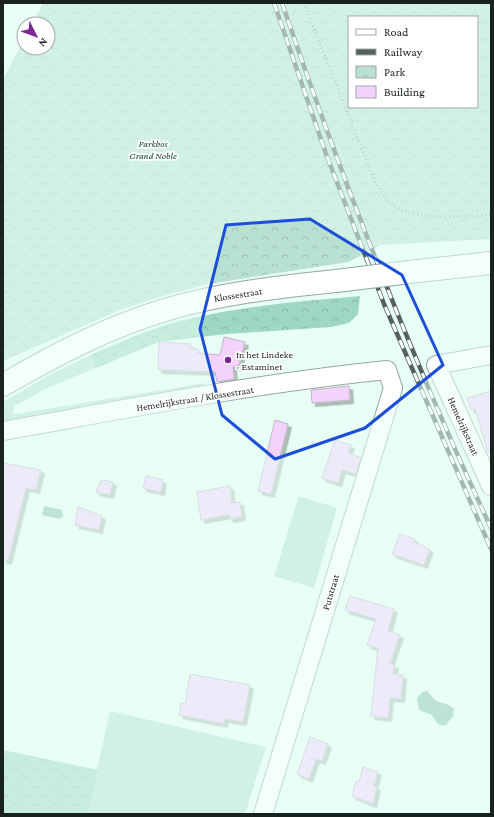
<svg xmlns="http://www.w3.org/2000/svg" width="494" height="817" font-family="'Crimson Pro',serif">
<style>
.grass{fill:#b8e1d1}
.forest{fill:url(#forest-crowns)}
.park{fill:url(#park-crowns);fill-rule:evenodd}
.water{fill:#89c2ac}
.building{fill:#f3d2fd;stroke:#c2b5c6;filter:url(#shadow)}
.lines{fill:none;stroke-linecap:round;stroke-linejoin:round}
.minor-casing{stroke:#92a89f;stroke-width:20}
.tertiary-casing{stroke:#92a89f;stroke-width:24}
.path{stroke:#85958e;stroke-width:2.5;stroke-dasharray:1 3;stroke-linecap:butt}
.minor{stroke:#fff;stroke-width:18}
.tertiary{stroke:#fff;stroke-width:22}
.rail-casing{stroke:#55625c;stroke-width:4.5}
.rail{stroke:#fff;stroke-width:3;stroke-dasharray:9;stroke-linecap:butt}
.tertiary-bridge-casing{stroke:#92a89f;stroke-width:24;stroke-linecap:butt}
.tertiary-bridge{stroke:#fff;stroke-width:22}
.marked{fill:none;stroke:#1d4ed8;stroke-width:3;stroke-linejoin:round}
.poi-dot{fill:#7d2795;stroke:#fff;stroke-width:1.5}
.labels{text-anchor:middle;stroke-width:3.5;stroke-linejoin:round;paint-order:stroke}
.park-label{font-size:10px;font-style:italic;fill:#0c3e2f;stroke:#fff}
.street-label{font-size:10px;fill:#19221e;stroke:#fff}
.poi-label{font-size:10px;fill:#19221e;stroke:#fff;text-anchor:start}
</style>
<defs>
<pattern id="forest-crowns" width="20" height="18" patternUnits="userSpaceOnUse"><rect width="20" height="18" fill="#9ed8c2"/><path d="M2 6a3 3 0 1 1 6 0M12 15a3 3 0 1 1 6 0" fill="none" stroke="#88b9a6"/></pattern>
<pattern id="park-crowns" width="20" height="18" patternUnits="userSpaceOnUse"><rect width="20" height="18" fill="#b8e1d1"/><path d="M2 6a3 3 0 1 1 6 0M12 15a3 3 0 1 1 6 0" fill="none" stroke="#9ec1b3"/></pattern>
<filter id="shadow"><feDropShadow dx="3.5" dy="3.5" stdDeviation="0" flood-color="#0004"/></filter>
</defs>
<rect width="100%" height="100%" fill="#e8fff5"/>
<g class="grass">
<path d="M91,355L96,368L47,388L15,406L13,411L15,414L205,383V387L3,422V402L53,373Z"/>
<path d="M299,496L337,508L314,588L274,576Z"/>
<path d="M110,711L266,747L245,814H87Z"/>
</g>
<g class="forest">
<path d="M360,296L358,314L349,323L331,327L226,334L159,342L96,368L91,355C125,340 160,324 197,317C251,305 305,301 360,296Z"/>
<path d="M3,750L98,770L87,814H3Z"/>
</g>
<path class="park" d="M43,3H491V239L381,245L348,262L208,284L163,296L120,310L3,361V80L24,39V48H48V24H32ZM349,17H477V107H349Z"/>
<g class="water">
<path d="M44,506L62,510L63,517L59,519L42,515Z"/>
<path d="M427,691L436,701L449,705L454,709L453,716L446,725C437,727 436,721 432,715L419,710L417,698L422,692Z"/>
</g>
<g class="building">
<path d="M224,337L245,342L239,365L233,367L234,379L217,382L215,372L158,370L159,342L191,344L190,348L198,349V353L220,355Z"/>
<path d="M349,386L350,400L312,403L311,390Z"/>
<path d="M491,391V452H488L475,409L471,410L467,398Z"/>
<path d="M275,420L288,424L271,494L258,491Z"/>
<path d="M335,440L351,445L348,453L361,458L356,474L342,470L338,483L322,478Z"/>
<path d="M3,463L41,470L36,490L26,488L8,561L3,560Z"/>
<path d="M146,476L163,480L161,492L143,488Z"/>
<path d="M101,480L113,482L110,495L96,492Z"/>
<path d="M230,486L232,503L240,502L242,517L230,519L229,515L201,520L197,492Z"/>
<path d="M78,507L102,516L99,530L75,525Z"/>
<path d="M400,534L415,539L414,542L430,549L424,565L392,554Z"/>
<path d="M350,596L394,609L388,631L400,635L390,664L395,665L393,674L403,675L401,699L390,698L388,718L371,716L378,648L367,645L376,619L345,610Z"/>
<path d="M190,674L250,685L243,722L225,719L224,724L179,715L181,703L185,704Z"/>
<path d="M310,737L328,744L322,761L316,759L309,779L297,774Z"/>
<path d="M363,767L378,772L374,786L377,787L373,804L352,796L356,781L359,782Z"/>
</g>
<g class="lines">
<g class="minor-casing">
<g id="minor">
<path d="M491,355L436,365L491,486"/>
<path d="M3,431C131,408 258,383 387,370L393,388L263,814"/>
</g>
</g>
<g class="tertiary-casing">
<g id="tertiary">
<path d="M418,271L491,263"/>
<path d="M3,385C55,355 108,327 165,310C221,293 279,287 336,281"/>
</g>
</g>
<path class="path" d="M304,3L375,182C382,193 388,203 399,209C419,220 468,216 491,215"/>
<use href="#minor" class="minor"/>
<use href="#tertiary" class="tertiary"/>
<g class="rail-casing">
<g id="rail">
<path d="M274,3L326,154L384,304L491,549"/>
<path d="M282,3C343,182 411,357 491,528"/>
</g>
</g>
<use href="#rail" class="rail"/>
<g class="tertiary-bridge-casing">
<path id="tertiary-bridge" d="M336,281L418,271"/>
</g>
<use href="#tertiary-bridge" class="tertiary-bridge"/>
</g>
<path d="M0 0H494V817H0ZM310,219L402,275L443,365L365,428L275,459L222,415L200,329L226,225Z" fill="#e8fff5" fill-opacity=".55" fill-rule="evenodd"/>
<path class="marked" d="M310,219L402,275L443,365L365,428L275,459L222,415L200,329L226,225Z"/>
<circle class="poi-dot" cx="228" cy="360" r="4"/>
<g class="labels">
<g class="park-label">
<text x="153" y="147">Parkbos<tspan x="153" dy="12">Grand Noble</tspan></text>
</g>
<g class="street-label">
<text transform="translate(238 294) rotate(-9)" y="4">Klossestraat</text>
<text transform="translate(195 398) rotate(-9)" y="4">Hemelrijkstraat / Klossestraat</text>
<text transform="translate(464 426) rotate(66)" y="4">Hemelrijkstraat</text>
<text transform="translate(330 592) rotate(-73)" y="4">Putstraat</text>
</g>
<g class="poi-label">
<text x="236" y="358">In het Lindeke<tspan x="236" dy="12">- Estaminet</tspan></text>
</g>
</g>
<rect width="494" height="817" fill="none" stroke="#19221e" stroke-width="8"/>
<rect x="348" y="16" width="130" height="92" fill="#ffffff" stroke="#a3a7a5"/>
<rect x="356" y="29" width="20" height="6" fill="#ffffff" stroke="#a3a7a5"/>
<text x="384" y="36" font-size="12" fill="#19221e">Road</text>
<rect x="356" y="49" width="20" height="6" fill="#55625c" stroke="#a3a7a5"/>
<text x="384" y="56" font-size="12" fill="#19221e">Railway</text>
<rect x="356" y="66" width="20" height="12" fill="url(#park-crowns)" stroke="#a3a7a5"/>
<text x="384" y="76" font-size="12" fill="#19221e">Park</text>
<rect x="356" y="86" width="20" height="12" fill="#f3d2fd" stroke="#a3a7a5"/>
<text x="384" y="96" font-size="12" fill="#19221e">Building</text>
<g transform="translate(36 36) rotate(132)"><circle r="19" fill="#ffffff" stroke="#a3a7a5"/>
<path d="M0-3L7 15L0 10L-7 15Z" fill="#7d2795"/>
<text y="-6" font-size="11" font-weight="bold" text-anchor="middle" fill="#19221e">N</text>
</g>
</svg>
